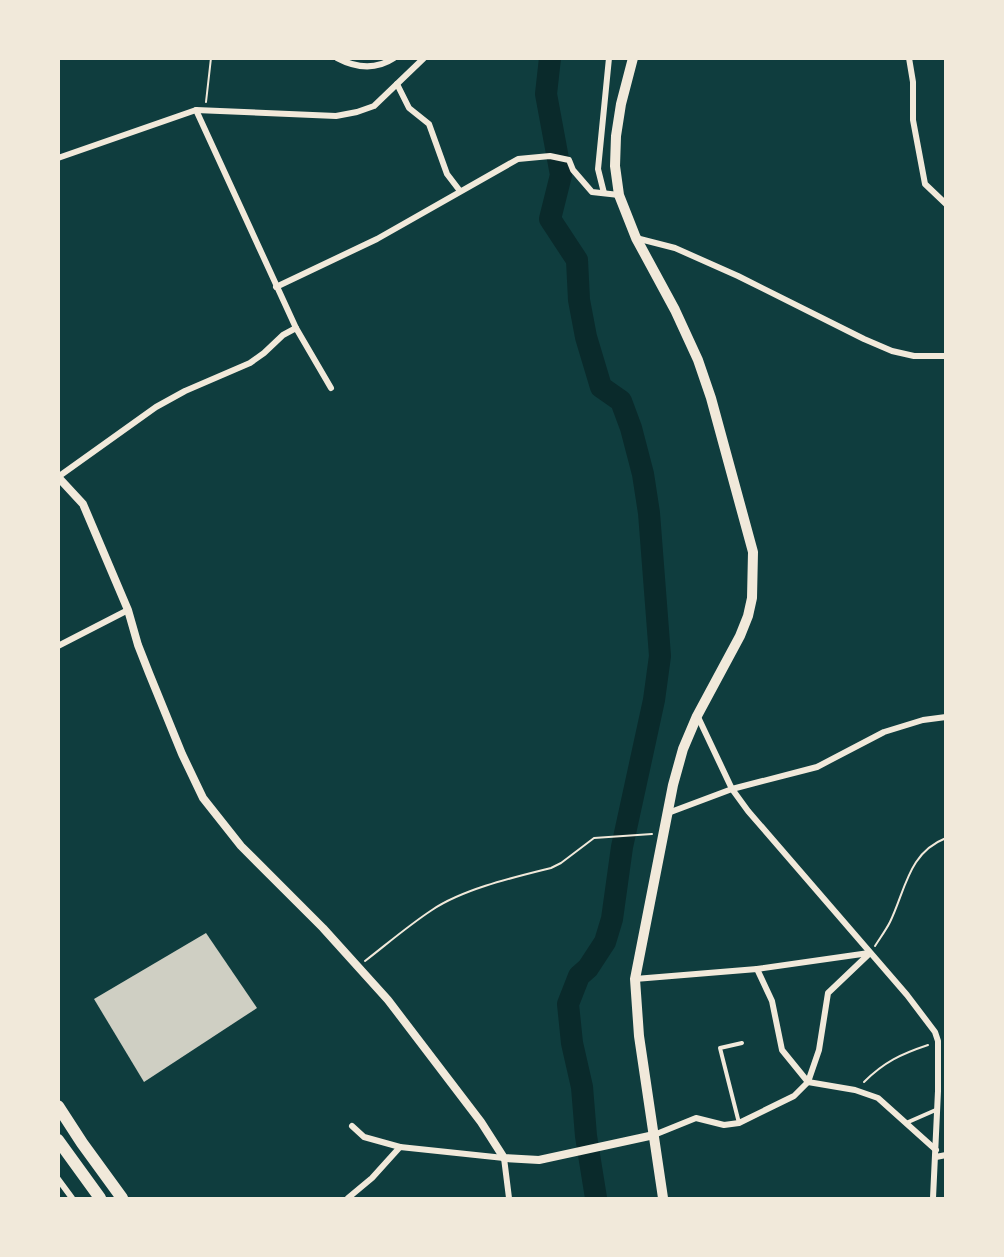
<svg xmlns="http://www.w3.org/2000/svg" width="1004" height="1257" font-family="Barlow,sans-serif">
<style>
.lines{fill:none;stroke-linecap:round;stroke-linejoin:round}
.river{stroke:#0a2a2b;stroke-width:22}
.building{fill:#cfcfc3}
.path{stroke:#f1e9da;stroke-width:2}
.service{stroke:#f1e9da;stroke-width:4}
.minor{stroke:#f1e9da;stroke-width:6}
.tertiary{stroke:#f1e9da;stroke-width:8}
.primary{stroke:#f1e9da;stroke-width:10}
.motorway{stroke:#f1e9da;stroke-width:12}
</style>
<rect width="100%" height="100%" fill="#0f3d3e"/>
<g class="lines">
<path class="river" d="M550,58L546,94L561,175L550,219L577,260L579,300L586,337L601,387L621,401L631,428L643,474L649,513L660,656L654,700L622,847L612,919L605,942L588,968L579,976L568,1004L572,1043L582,1087L586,1136L596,1198"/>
</g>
<path class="building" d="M206,933L257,1008L144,1082L94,999Z"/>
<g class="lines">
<g class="path">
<path d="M206,102L211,58"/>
<path d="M875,946C880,938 886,930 890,922C906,889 908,853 946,838"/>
<path d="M365,961C387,944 409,925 432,910C463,889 515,877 551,868L561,863L594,838L652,834"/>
<path d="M864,1082C884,1062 901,1054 928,1045"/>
</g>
<g class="service">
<path d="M739,1123L720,1048L742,1043"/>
<path d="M906,1123L938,1109"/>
</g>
<g class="minor">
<path d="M337,58C356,68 376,70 394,58"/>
<path d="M909,58L913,82V120L925,184L946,204"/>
<path d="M397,84L409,108L429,124L447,174L460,191"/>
<path d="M58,158L196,110L336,116L357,112L374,106L424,58"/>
<path d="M604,193L598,169L609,58"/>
<path d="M636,238L675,248L738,276L864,339L892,351L914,356H946"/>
<path d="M276,287L377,239L518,159L550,156L569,160L573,170L592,192L619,195"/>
<path d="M296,328L331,388"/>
<path d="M58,477L156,407L185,391L250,363L264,353L283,335L296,328L196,110"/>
<path d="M58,646L128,610"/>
<path d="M698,717L732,789L748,811L907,995L935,1032L938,1041V1091L933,1198"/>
<path d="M668,813L732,789L817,767L884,732L923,720L946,717"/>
<path d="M757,969L869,953"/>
<path d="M635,979L757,969L772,1001L782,1050L808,1082L855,1090L878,1098L936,1150"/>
<path d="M352,1126L364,1137L400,1147"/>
<path d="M654,1135L696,1118L724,1125L739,1123L794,1096L808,1082L819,1050L828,993L870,953"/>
<path d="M936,1157L946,1155"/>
<path d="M58,1179L72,1198"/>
<path d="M348,1198L372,1178L400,1147L504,1158L509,1198"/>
</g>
<path class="tertiary" d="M58,477L83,504L128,610L138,645L149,673L182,754L203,798L241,846L323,928L388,1000L481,1122L504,1158L539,1160L654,1135"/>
<path class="primary" d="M633,58L621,104L616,136L615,166L619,195L636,238L675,310L698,360L711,398L753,552L752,598L748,616L740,636L697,716L683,749L673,785L635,979L639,1036L663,1198"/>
<g class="motorway">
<path d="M58,1106L82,1143L122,1198"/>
<path d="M58,1140L100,1198"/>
</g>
</g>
<rect width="1004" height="1257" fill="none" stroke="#f1e9da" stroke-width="120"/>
</svg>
